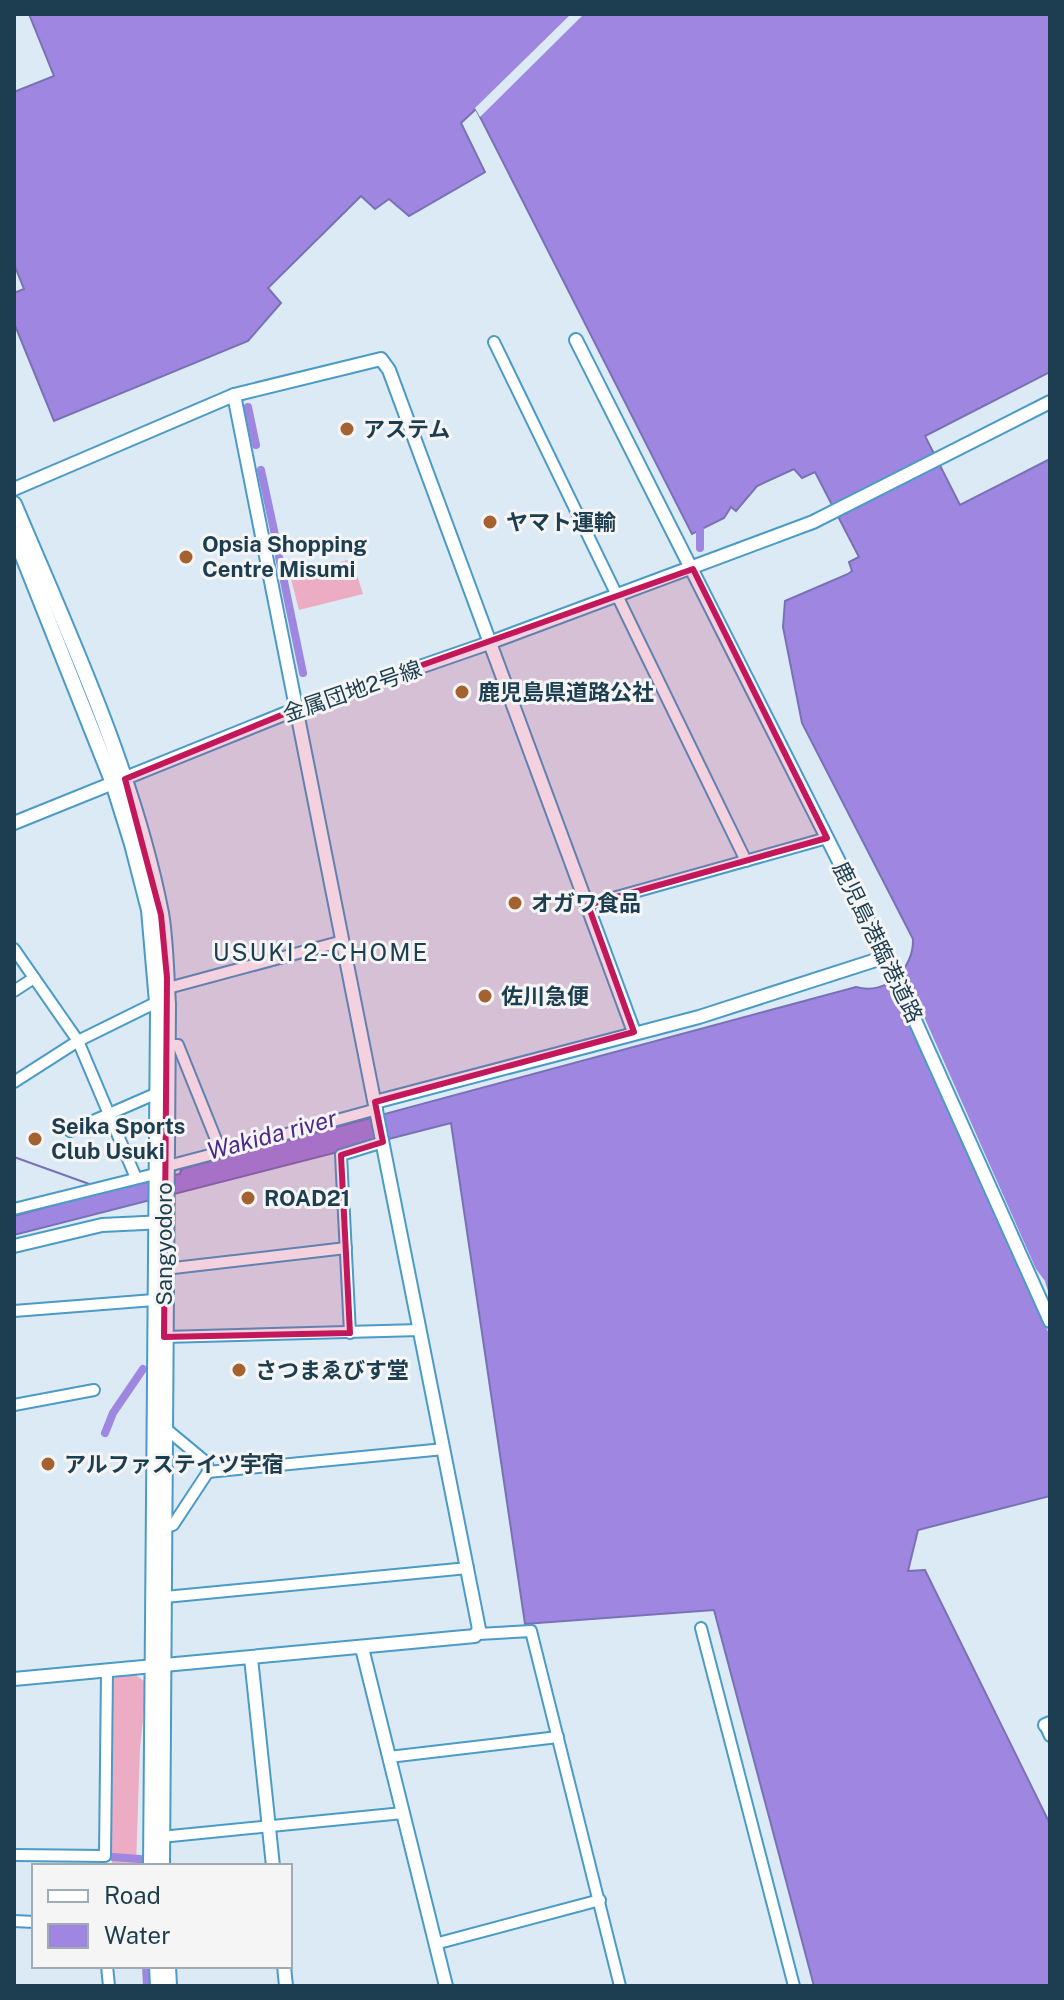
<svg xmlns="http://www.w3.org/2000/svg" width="1064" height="2000" font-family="'Public Sans','Noto Sans JP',sans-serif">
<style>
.green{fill:#ebacc4}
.water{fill:#9f87e1;stroke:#7871b6;stroke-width:2}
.pier{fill:#dbeaf4}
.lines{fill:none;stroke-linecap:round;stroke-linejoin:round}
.stream{stroke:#7871b6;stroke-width:2}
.canal{stroke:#9f87e1;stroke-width:8}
.minor-casing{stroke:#4a9bc6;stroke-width:14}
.tertiary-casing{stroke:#4a9bc6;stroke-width:16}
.secondary-casing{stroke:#4a9bc6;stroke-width:18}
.minor{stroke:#fff;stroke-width:10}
.tertiary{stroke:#fff;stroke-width:12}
.secondary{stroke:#fff;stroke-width:14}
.marked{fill:#c2185b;fill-opacity:0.2;stroke:#c2185b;stroke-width:6;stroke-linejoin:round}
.poi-dot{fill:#a56231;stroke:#f5f5f5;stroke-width:3}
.labels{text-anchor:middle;stroke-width:6;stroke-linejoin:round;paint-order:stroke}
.poi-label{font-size:22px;font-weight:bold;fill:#1c3e50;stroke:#f5f5f5;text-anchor:start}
.street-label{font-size:22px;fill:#1c3e50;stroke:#f5f5f5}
.neighbourhood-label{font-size:24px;letter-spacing:2px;fill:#1c3e50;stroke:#f5f5f5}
.water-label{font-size:24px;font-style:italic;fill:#4e278f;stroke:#f5f5f5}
</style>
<rect width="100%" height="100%" fill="#dbeaf4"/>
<g class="green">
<path d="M352,559L363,594L299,610L290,575Z"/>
<path d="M134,1674L147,1683L140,1748L136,1866H112V1678Z"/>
</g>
<path class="water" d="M29,14H1050V372L925,436L960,505L1050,459V1496L918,1530L908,1571L925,1570L1050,1824V1986H814L714,1610L525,1624L451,1123L14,1235V1216L140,1181L180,1174L181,1169L856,987C887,996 914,968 913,939L802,723L783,627L785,601L848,574L852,571L849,562L859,557L815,472L802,478L794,469L757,486L736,511L731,507L724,518L692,534L476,109L461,123L485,172L409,216L389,199L375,209L361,196L268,288L281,303L248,341L54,421L14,323V293L24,289L14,264V92L54,76Z"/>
<g class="pier">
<path d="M571,14H584L480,117L475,108Z"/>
<path d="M902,967L1036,1269L1045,1281L1050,1298V1336L890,976Z"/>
</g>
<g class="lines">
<path class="stream" d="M14,1157L92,1185"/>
<g class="canal">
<path d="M248,407L256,445"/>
<path d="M261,470L275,535"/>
<path d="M700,548V530"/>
<path d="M279,557L303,673"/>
<path d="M105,1433L113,1413L143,1369"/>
<path d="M113,1857L140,1859V1866"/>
<path d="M146,1966L147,1986"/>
</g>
<g class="minor-casing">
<g id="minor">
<path d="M494,342L746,861"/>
<path d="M588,905L827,838"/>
<path d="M14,949L78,1041L136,1178"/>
<path d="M168,988L343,941"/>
<path d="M14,991L34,978"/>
<path d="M168,1045H178L221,1152L377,1109"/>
<path d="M14,1082L78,1041L157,1002"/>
<path d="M70,1131L155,1094"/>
<path d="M164,1167L221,1152"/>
<path d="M14,1209L155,1174"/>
<path d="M165,1269L346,1248"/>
<path d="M14,1311L154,1300"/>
<path d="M350,1333L341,1155L383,1142"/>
<path d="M164,1337L420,1330"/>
<path d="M14,1405L94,1390"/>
<path d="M165,1428L207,1463L208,1472L173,1525L166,1527"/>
<path d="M208,1472L444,1449"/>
<path d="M165,1597L468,1568"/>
<path d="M701,1628L794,1986"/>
<path d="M478,1634L531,1631L620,1986"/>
<path d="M1045,1725L1050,1736"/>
<path d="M389,1757L558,1737"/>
<path d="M161,1837L403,1813"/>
<path d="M14,1855L105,1856L107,1671"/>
<path d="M14,1921L34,1922"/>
<path d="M435,1944L600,1900"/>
<path d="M107,1966L109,1986"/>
</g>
</g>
<g class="tertiary-casing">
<g id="tertiary">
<path d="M576,340L882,947L1050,1321"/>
<path d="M14,489L234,395L381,359L389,370L634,1032"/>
<path d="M14,823L284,714L489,643L813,522L1050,402"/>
<path d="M375,1102L699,1017L876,960"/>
<path d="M14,1246L102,1225L165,1222"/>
<path d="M362,1648L446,1986"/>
<path d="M251,1658L273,1866"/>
<path d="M14,1679L475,1636L479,1629L234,395"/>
<path d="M1045,1725L1050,1723"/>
<path d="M284,1966L286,1986"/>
</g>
</g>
<g class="secondary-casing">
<g id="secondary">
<path d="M14,504C70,637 133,771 161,913C166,943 166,974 168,1004L162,1866"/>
<path d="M14,534L113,783L132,844L149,910L158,1014L151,1866"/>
<path d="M157,1966L158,1986"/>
<path d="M168,1966L169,1986"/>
</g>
</g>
<use href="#minor" class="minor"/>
<use href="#tertiary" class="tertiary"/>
<use href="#secondary" class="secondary"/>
</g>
<path class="marked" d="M693,569L827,838L588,905L634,1032L375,1102L383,1142L341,1155L350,1333L164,1337L167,978L161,915L125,779L284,714Z"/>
<g class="poi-dot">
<circle cx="347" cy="429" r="8"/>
<circle cx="490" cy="522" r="8"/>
<circle cx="186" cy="557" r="8"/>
<circle cx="462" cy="692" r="8"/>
<circle cx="515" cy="903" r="8"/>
<circle cx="485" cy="996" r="8"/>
<circle cx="35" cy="1139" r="8"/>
<circle cx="248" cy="1198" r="8"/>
<circle cx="239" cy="1370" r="8"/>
<circle cx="48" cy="1464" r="8"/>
</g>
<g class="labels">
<g class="poi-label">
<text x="363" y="437">アステム</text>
<text x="506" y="530">ヤマト運輸</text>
<text x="202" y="552">Opsia Shopping<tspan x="202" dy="25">Centre Misumi</tspan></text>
<text x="478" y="700">鹿児島県道路公社</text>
<text x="531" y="911">オガワ食品</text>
<text x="501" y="1004">佐川急便</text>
<text x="51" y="1134">Seika Sports<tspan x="51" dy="25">Club Usuki</tspan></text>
<text x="264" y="1206">ROAD21</text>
<text x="255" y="1378">さつまゑびす堂</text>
<text x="64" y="1472">アルファステイツ宇宿</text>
</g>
<g class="street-label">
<text transform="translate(352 691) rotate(-19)" y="8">金属団地2号線</text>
<text transform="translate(878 942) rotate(64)" y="8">鹿児島港臨港道路</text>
<text transform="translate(164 1244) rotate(-90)" y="8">Sangyodoro</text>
</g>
<g class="neighbourhood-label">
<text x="321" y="961">USUKI 2-CHOME</text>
</g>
<g class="water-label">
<text transform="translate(272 1135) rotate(-15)" y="8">Wakida river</text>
</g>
</g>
<rect width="1064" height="2000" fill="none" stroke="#1c3e50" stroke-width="32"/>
<rect x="32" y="1864" width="260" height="104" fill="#f5f5f5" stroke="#9eacb3" stroke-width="2"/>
<rect x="48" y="1890" width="40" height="12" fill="#ffffff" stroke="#9eacb3" stroke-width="2"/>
<text x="104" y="1904" font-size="24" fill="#1c3e50">Road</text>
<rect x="48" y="1924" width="40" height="24" fill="#9f87e1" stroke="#9eacb3" stroke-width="2"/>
<text x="104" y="1944" font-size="24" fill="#1c3e50">Water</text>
</svg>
